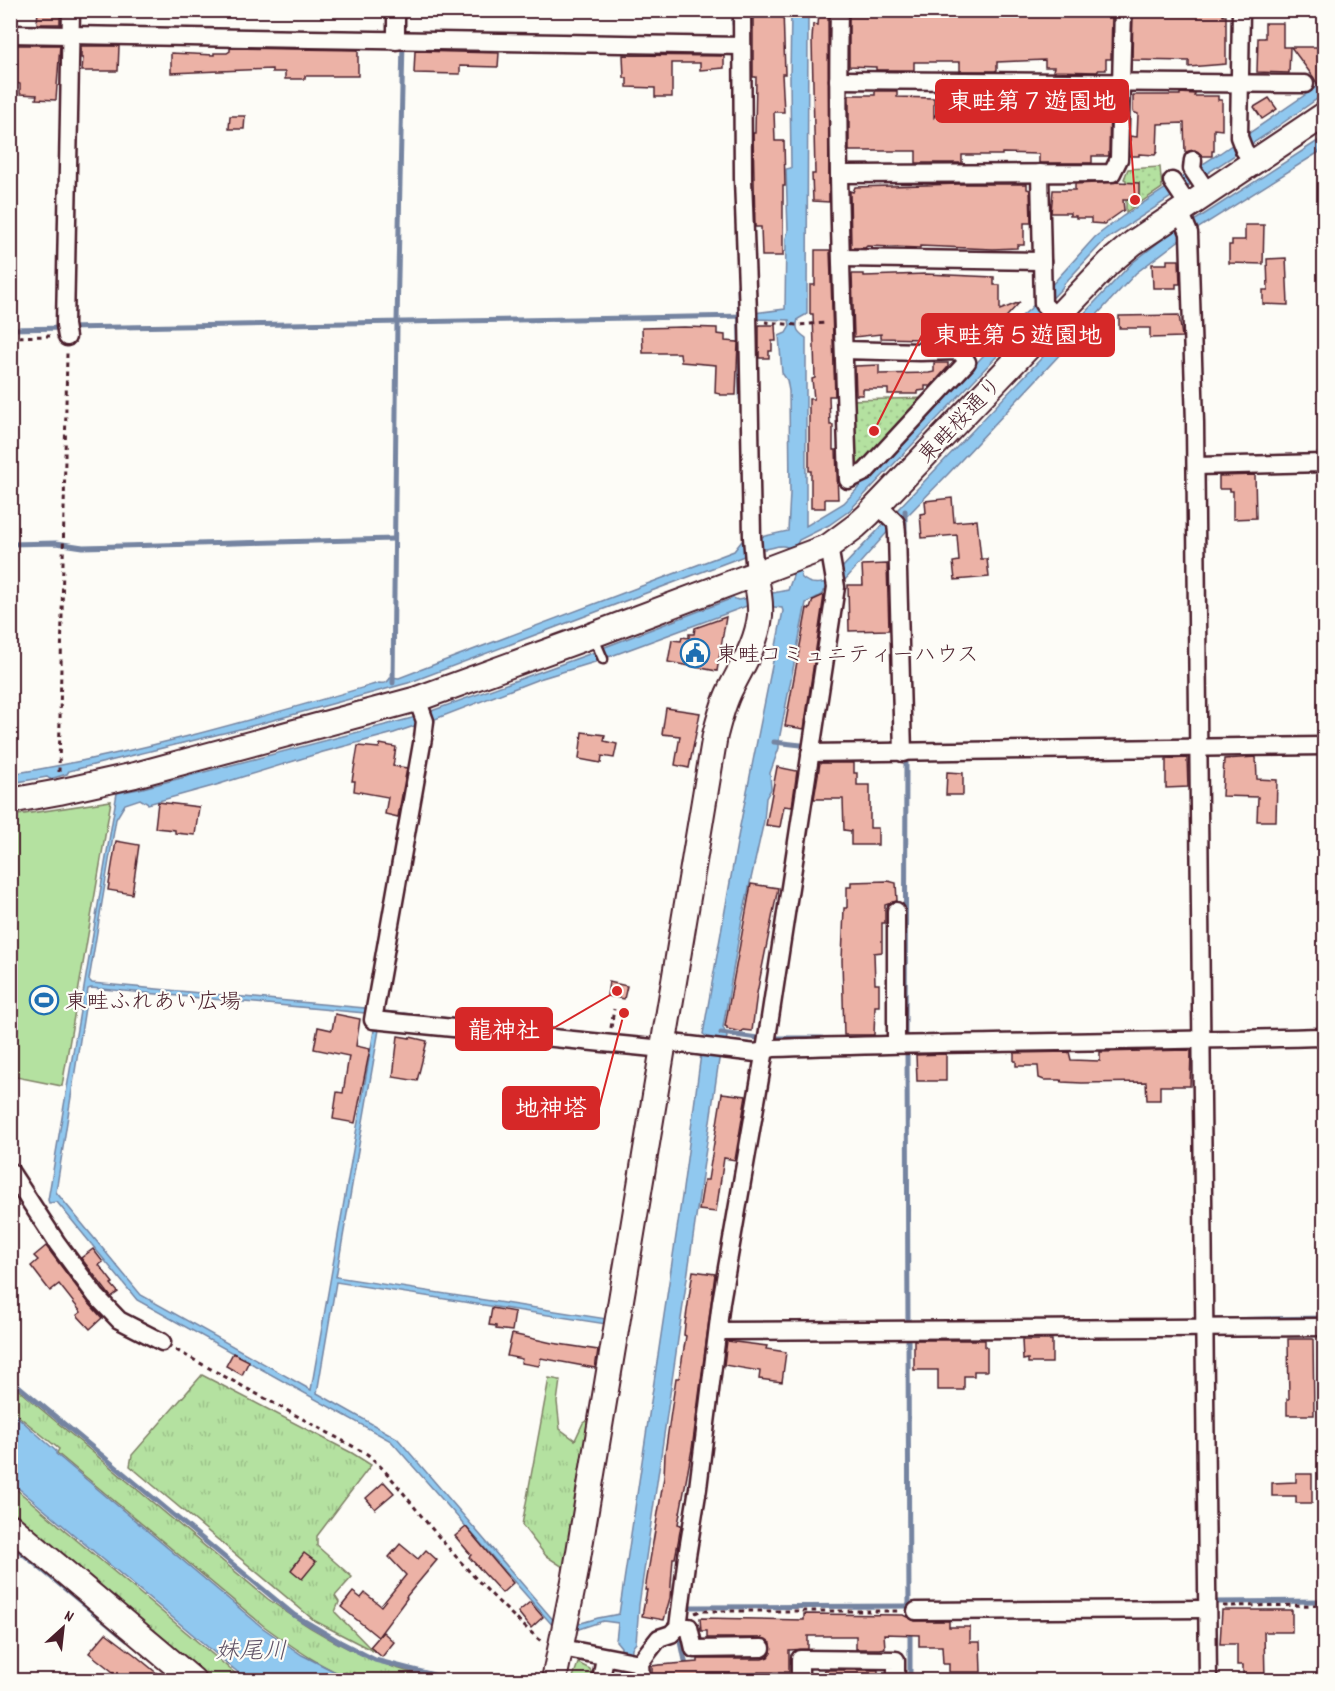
<svg xmlns="http://www.w3.org/2000/svg" width="1335" height="1691" font-family="Dekko,'Klee One',sans-serif">
<style>
.grass{fill:url(#grass-tufts);stroke:#7f8066;stroke-width:1.5}
.park{fill:url(#park-dots);stroke:#7f8066;stroke-width:1.5}
.garden{fill:#b4e1a0;stroke:#7f8066;stroke-width:1.5}
.water{fill:#90c8ef;stroke:#7484a1;stroke-width:1.5;fill-rule:evenodd}
.lines{fill:none;stroke-linecap:round;stroke-linejoin:round}
.stream{stroke:#7484a1;stroke-width:5}
.building{fill:#ecb2a6;stroke:#4a1f2b;stroke-width:1.5}
.lane-casing{stroke:#4a1f2b;stroke-width:13}
.street-casing{stroke:#4a1f2b;stroke-width:21}
.secondary-casing{stroke:#4a1f2b;stroke-width:28}
.path{stroke:#4a1f2b;stroke-width:3;stroke-dasharray:4.5 4.5;stroke-linecap:butt}
.lane{stroke:#fdfcf7;stroke-width:8}
.street{stroke:#fdfcf7;stroke-width:16}
.secondary{stroke:#fdfcf7;stroke-width:24}
.labels{text-anchor:middle;stroke-width:4.5;stroke-linejoin:round;paint-order:stroke}
.street-label{font-size:22px;fill:#4a1f2b;stroke:#fdfcf7}
.poi-label{font-size:22px;fill:#4a1f2b;stroke:#fdfcf7;text-anchor:start}
.water-label{font-size:24px;font-style:italic;fill:#5f5266;stroke:#fdfcf7}
.leader{fill:none;stroke:#d62828;stroke-width:2}
.callout-dot{fill:#d62828;stroke:#fdfcf7;stroke-width:2}
.callout{fill:#d62828;stroke:#d62828;stroke-width:2}
.callout-label{font-size:24px;text-anchor:middle;font-weight:bold;fill:#fff}
</style>
<defs>
<pattern id="grass-tufts" width="24" height="20" patternUnits="userSpaceOnUse" patternTransform="scale(1.5)"><rect width="24" height="20" fill="#b4e1a0"/><path d="M3 7l-1-3M5 7V3M7 7l1-3M15 17l-1-3M17 17v-4M19 17l1-3" fill="none" stroke="#9cc18a"/></pattern>
<pattern id="park-dots" width="8" height="8" patternUnits="userSpaceOnUse" patternTransform="scale(1.5)"><rect width="8" height="8" fill="#b4e1a0"/><path d="M2 2h.1M6 6h.1" fill="none" stroke="#9cc18a" stroke-width="1.8" stroke-linecap="round"/></pattern>
</defs>
<rect width="100%" height="100%" fill="#fdfcf7"/>
<filter id="ink" filterUnits="userSpaceOnUse"><feTurbulence type="fractalNoise" baseFrequency=".0167" numOctaves="2"/><feDisplacementMap in="SourceGraphic" scale="12" xChannelSelector="R" yChannelSelector="G"/><feConvolveMatrix kernelMatrix="1 2 1 2 8 2 1 2 1" color-interpolation-filters="sRGB"/></filter>
<g filter="url(#ink)">
<g class="grass">
<path d="M202,1375L352,1453L371,1465L317,1536V1546L352,1577L335,1596L339,1602L335,1612L373,1651L315,1621L130,1466L132,1455Z"/>
<path d="M549,1378L560,1380L557,1402L560,1429L575,1440L583,1423L586,1421L591,1424L566,1569L546,1556L522,1525Z"/>
<path d="M10,1383L268,1599C322,1639 374,1666 441,1680H356C323,1669 293,1647 265,1627L57,1453L59,1449L11,1410Z"/>
<path d="M10,1484L243,1680H202L11,1515Z"/>
<path d="M578,1663L590,1669L594,1680H572Z"/>
</g>
<g class="park">
<path d="M1160,167L1162,188L1126,212V180L1124,179L1128,169Z"/>
<path d="M927,398L865,467L852,463L850,400Z"/>
</g>
<path class="garden" d="M111,801L62,1086L11,1076V816Z"/>
<g class="water">
<path d="M791,11H808L807,314L798,319C795,330 798,332 806,338V526L844,503L1016,321L1030,309L1095,237L1123,216L1220,153L1324,82V94L1267,134L1104,241L1064,284L1062,288L849,511L829,525L799,540L797,544L801,577C812,588 826,583 838,577L840,570L1132,263L1177,228L1197,219L1324,137V149L1181,239L1136,273L949,473L908,515L898,520L845,580L824,591L823,594L806,603L779,740V748L770,773L771,789L766,798L764,821L742,919L723,1027L727,1037L726,1041H723L719,1060L639,1605L636,1643L632,1648L630,1680H617L619,1676L621,1647L616,1641L618,1623L603,1621L561,1635L391,1441L137,1300L57,1202L49,1203L48,1200L117,793L139,789L412,718L603,649L605,647L733,598L738,600L788,590L793,576L787,547C777,543 769,552 759,548L744,556L408,683L248,727L69,771L67,774L50,779L47,777L11,783V774C135,754 258,718 379,683C386,684 387,683 391,677L399,678L425,668L734,551L742,541L788,531L790,493L789,391L787,380L782,373L779,336L786,333L790,326L789,320L754,319V313L785,309L786,238L788,231L786,169L791,168L790,79ZM752,604L782,608L783,611L740,826L703,1034L709,1038L707,1051L701,1054L682,1196L619,1614L598,1618L561,1629L397,1438L317,1393L336,1282L606,1324L607,1319L336,1277L381,1018L646,1044V1039L383,1011L435,719L539,679L595,662ZM429,721L372,1013L365,1008L92,983L89,980L116,819L125,804L140,799L148,804L213,786L323,752L394,733ZM91,988L365,1013L376,1019L311,1390L141,1295L56,1192L88,989Z"/>
<path d="M11,1411L56,1451V1454L263,1628L302,1655L351,1680H247L11,1482Z"/>
</g>
<g class="lines">
<g class="stream">
<path d="M734,10V24"/>
<path d="M739,285L741,399"/>
<path d="M10,329L747,316"/>
<path d="M905,511V532"/>
<path d="M10,544L56,543L83,547L394,539"/>
<path d="M393,683L397,322L403,41"/>
<path d="M774,742L810,746"/>
<path d="M906,761L905,1037L907,1049L909,1614"/>
<path d="M721,1033L758,1038H822"/>
<path d="M1212,1320L1324,1318"/>
<path d="M10,1379L294,1615L340,1642L375,1660L453,1680"/>
<path d="M10,1543L127,1640"/>
<path d="M1214,1602L1324,1601"/>
<path d="M689,1607L911,1606"/>
<path d="M680,1637L689,1680"/>
<path d="M910,1680V1629"/>
</g>
</g>
<g class="building">
<path d="M38,10H60V24H37Z"/>
<path d="M753,10H783L785,74H782L784,112H774L775,141H784L785,186H783V256H762L761,227H755L753,133H755L756,77H753Z"/>
<path d="M849,10H1112L1111,59H1106V70H1098V72L1053,71L1054,67H1045V60L997,62V70L995,71H960V62H914V70H876V67L849,66Z"/>
<path d="M1133,10H1222L1223,16H1226V64L1189,67V61L1132,60Z"/>
<path d="M819,13H828L829,202L813,201L812,174H815L812,40L813,24L818,25Z"/>
<path d="M1265,23H1283V47H1290L1289,73L1257,72L1258,38H1265Z"/>
<path d="M10,45H60L56,100L36,99L37,95L20,94V84L16,83L17,60H15V55H10Z"/>
<path d="M81,46H119L118,71H82L83,58H81Z"/>
<path d="M1291,47H1324V95L1314,78Z"/>
<path d="M230,48L358,50V76H305V79H285V72H272V69L171,73V53L214,55V53H227L230,51Z"/>
<path d="M415,51L499,53L498,67L460,66V74L414,73Z"/>
<path d="M623,55L724,56V68L700,70V63H672V97H655V88L627,87V78H624Z"/>
<path d="M875,91H897V97L934,98V117L953,93L995,92V101H1021V98H1024L1026,95H1053V92L1099,93V103H1110L1109,156H1092V163H1039V154L1002,153V155H962V163H916V151H849V95H875Z"/>
<path d="M1180,93L1195,94L1194,96H1218V100H1222V130L1214,129V151H1212V156H1203L1195,150L1185,152L1184,123L1158,124L1157,152L1155,155L1139,154V156H1130V136L1137,137L1138,114L1133,112V95H1180Z"/>
<path d="M1269,98L1277,109L1262,119L1254,107Z"/>
<path d="M230,116H245L244,129H229Z"/>
<path d="M1117,182L1139,183V200H1123L1124,210L1104,224L1091,223V218H1076V216H1070V213H1051L1053,190H1075V184Z"/>
<path d="M960,184H1027V189L1030,190L1031,223H1024V245H1017V248L993,249L920,246V248L867,246L865,248H851L850,191L853,192L855,187Z"/>
<path d="M1245,225H1264L1263,264L1229,263V245H1232V240H1245Z"/>
<path d="M815,250H830L835,396H829L830,425H833V450H836L838,499H825V508H811V471H809V399H814L812,379L815,378L813,314H810V285H815Z"/>
<path d="M1286,258L1288,305L1263,304V290H1268L1267,259Z"/>
<path d="M1167,260H1179L1180,284H1176V288H1153L1152,264H1167Z"/>
<path d="M852,274H864V276L926,274L994,277V285H1000V310L1020,302L996,328V334L985,336V343L966,342V338L922,336V339L881,338V334L854,337Z"/>
<path d="M1179,315L1182,337L1150,338V328H1119V316Z"/>
<path d="M759,325H775L776,341H772V351H769V358H759Z"/>
<path d="M684,327L717,328V334L725,335V341L738,342L736,395H720V394L715,393L716,365L681,362L680,353H643L642,328Z"/>
<path d="M934,363H948V367L931,386H925V390L918,391V394H888V389H863V395H856L855,366L879,365V374L929,373L934,372Z"/>
<path d="M1255,475L1256,518L1233,519V491H1230V489H1219V476Z"/>
<path d="M952,498L954,522L977,520L981,559H987L989,577L955,580L953,562L959,561L957,535L922,538L920,514L926,513L925,501Z"/>
<path d="M887,564L889,630L849,631L848,585H863L862,565Z"/>
<path d="M824,595L804,729L785,726L807,608L810,609L813,600Z"/>
<path d="M726,617L717,671L668,662L672,640L681,641L682,637L689,638V634H694L695,628Z"/>
<path d="M666,708L700,713L689,768L675,765L680,736L662,734Z"/>
<path d="M582,732L605,735L604,741L617,744L614,758L602,756L601,763L579,759Z"/>
<path d="M380,744L396,747L393,766L407,768L398,817L385,814L388,797L354,791L355,781H352L358,746L379,748Z"/>
<path d="M1256,757L1257,779L1277,780L1276,821H1257L1258,797L1222,796L1224,759Z"/>
<path d="M1187,758L1188,787L1166,788V759Z"/>
<path d="M820,763H854V773H857V785H870V828H878V845H851V831L844,830L843,799H814Z"/>
<path d="M777,767L797,771L792,807L784,806L780,827L766,825Z"/>
<path d="M947,772L963,773V795H946Z"/>
<path d="M158,802L199,807L195,835L175,833V830L155,828Z"/>
<path d="M116,841L139,845L132,894L108,890Z"/>
<path d="M888,881L896,883L897,901L885,905V923H882V952L874,953L875,984H879V1006H875L874,1035H844L842,960L844,908H847V887H851V882Z"/>
<path d="M751,884L778,888L757,993L752,1031L743,1030L742,1032L727,1029V1027L725,1026Z"/>
<path d="M609,982L627,986L624,999L607,996Z"/>
<path d="M335,1014L360,1019L356,1046L370,1049L355,1123L333,1119L337,1092L343,1093L349,1056L314,1049L318,1027L332,1030Z"/>
<path d="M398,1036L410,1038V1037L427,1041L417,1081L393,1077Z"/>
<path d="M1187,1050L1191,1051L1190,1086H1160V1100H1147L1146,1082L1082,1083L1062,1082L1061,1080H1044L1039,1078L1038,1066H1016V1061H1014V1053L1069,1052L1071,1060L1100,1061V1052Z"/>
<path d="M946,1054V1081H917L916,1055Z"/>
<path d="M722,1093L746,1096L735,1160L724,1158L716,1212L699,1210L704,1180H708Z"/>
<path d="M46,1246L88,1302L102,1318L90,1329L77,1315L81,1312L59,1284L50,1291L31,1266L38,1260L34,1256Z"/>
<path d="M93,1249L103,1262L99,1265L113,1283L111,1284L118,1292L111,1297L81,1258Z"/>
<path d="M693,1271L715,1274L692,1449L678,1524L681,1525L678,1543L675,1558H673L670,1598L664,1620L642,1616L647,1590H645L664,1477L665,1453L676,1378H679L686,1336L684,1335L685,1324Z"/>
<path d="M492,1308L515,1312L512,1331L496,1329V1326L489,1325Z"/>
<path d="M512,1334L552,1343L598,1350L595,1368L541,1358L539,1366L521,1363L522,1359L507,1356Z"/>
<path d="M1288,1339H1313L1314,1415H1287V1399H1289Z"/>
<path d="M914,1340H985V1347H987V1371H974V1376H964V1390H938V1370H914Z"/>
<path d="M1022,1340H1052V1363H1028V1359L1023,1360Z"/>
<path d="M727,1341L767,1346L766,1349L786,1352L782,1382L759,1379L760,1371L724,1365Z"/>
<path d="M233,1353L249,1361L242,1375L226,1366Z"/>
<path d="M1296,1474H1312V1503H1296V1496H1272V1483L1296,1482Z"/>
<path d="M384,1482L394,1493L375,1509L366,1498Z"/>
<path d="M466,1527L513,1583L502,1593L469,1557L471,1555L455,1536Z"/>
<path d="M400,1544L418,1559L426,1550L437,1560L406,1597L407,1598L378,1637L341,1607L353,1592L361,1598L365,1593L381,1606L406,1575L389,1557Z"/>
<path d="M304,1553L316,1562L302,1579L291,1570Z"/>
<path d="M530,1602L543,1617L531,1628L518,1612Z"/>
<path d="M1222,1610H1292V1632H1264L1265,1680H1243V1665H1237V1644H1220Z"/>
<path d="M804,1614L903,1615L915,1621H949V1627H970V1642H980L981,1672H949V1664H943L942,1646H919V1635L884,1634L885,1648L879,1649H856V1636H808V1649L789,1650V1672H758V1676L725,1678V1680H652V1666L659,1665L698,1662V1659H762L768,1657L771,1653V1643L762,1638H707V1631H701L700,1618L804,1620Z"/>
<path d="M383,1632L394,1642L382,1657L370,1647Z"/>
<path d="M106,1633L135,1655L165,1680H105L113,1672L89,1653Z"/>
<rect x="824" y="1670" width="54" height="10"/>
</g>
<g class="lines">
<g class="lane-casing">
<path id="lane" d="M594,638L603,659"/>
</g>
<g class="street-casing">
<g id="street">
<path d="M742,10L743,179L748,313L752,537L755,574"/>
<path d="M839,10C836,167 843,324 848,480L865,472L967,362L960,351L920,352L844,350"/>
<path d="M1241,10L1239,137L1244,150L1253,162"/>
<path d="M10,34L742,46"/>
<path d="M396,41V10"/>
<path d="M838,80L1305,84"/>
<path d="M1193,160L1192,169L1208,193"/>
<path d="M1040,173L1043,304L1056,317"/>
<path d="M840,174L1112,173L1119,159L1123,10"/>
<path d="M1172,181L1188,205"/>
<path d="M1180,211L1189,233L1195,423L1208,1680"/>
<path d="M841,258L1042,261"/>
<path d="M67,337L65,325L71,10"/>
<path d="M1196,466L1324,463"/>
<path d="M878,505L896,523L897,534L903,753"/>
<path d="M417,699L425,721L423,738L373,1020L663,1049"/>
<path d="M810,753L1324,746"/>
<path d="M896,911V1044"/>
<path d="M664,1042L756,1053L773,1048C957,1042 1141,1042 1324,1037"/>
<path d="M10,1171L57,1243L96,1296L119,1320L162,1342"/>
<path d="M718,1331L1324,1327"/>
<path d="M916,1611L1206,1609"/>
<path d="M678,1627H689L694,1649L762,1648"/>
<path d="M562,1648L640,1663"/>
<path d="M601,1680L605,1657"/>
<path d="M641,1680L640,1663L648,1652L659,1638L671,1634L678,1627L687,1556L698,1488L721,1302L766,1044L836,587L829,546"/>
<path d="M800,1680V1659L896,1660V1680"/>
</g>
</g>
<g class="secondary-casing">
<g id="secondary">
<path d="M10,801L59,792L135,775L417,699L593,635L829,546L856,526L868,515L1109,263L1133,243L1324,115"/>
<path d="M10,1526L193,1680"/>
<path d="M554,1680L575,1576L715,735C719,720 723,704 730,690C742,666 757,643 760,616C761,601 758,588 755,574"/>
</g>
</g>
<g class="path">
<path d="M765,322L796,325L827,323"/>
<path d="M10,337L50,336"/>
<path d="M59,772L67,353"/>
<path d="M611,1028L614,1009"/>
<path d="M176,1350L367,1454C392,1475 407,1499 428,1524C462,1565 500,1606 541,1641"/>
<path d="M1223,1606L1324,1605"/>
<path d="M695,1613L700,1611H901"/>
</g>
<use href="#lane" class="lane"/>
<use href="#street" class="street"/>
<use href="#secondary" class="secondary"/>
</g>
</g>
<defs>
<g id="civic-ring" transform="scale(1.5)"><circle r="9.5" fill="#fdfcf7" stroke="#1f6fb2" stroke-width="1.5"/><path d="M-.6-6.5H3V-4.5H.6V-3L4-1V1h2V6H-6V1h2V-1L-.6-3ZM-1.2 2.5V6h2.4V2.5Z" fill="#1f6fb2"/></g>
<g id="stadium-ring" transform="scale(1.5)"><circle r="9.5" fill="#fdfcf7" stroke="#1f6fb2" stroke-width="1.5"/><path d="M0-5a6.5 5 0 1 0 0 10a6.5 5 0 1 0 0-10ZM-3.5-1.8h7v3.6h-7Z" fill="#1f6fb2"/></g>
</defs>
<g fill-rule="evenodd">
<use href="#civic-ring" x="695" y="653"/>
<use href="#stadium-ring" x="44" y="1000"/>
</g>
<g class="labels">
<g class="street-label">
<text transform="translate(959 419) rotate(-46)" y="8">東畦桜通り</text>
</g>
<g class="poi-label">
<text x="716" y="661">東畦コミュニティーハウス</text>
<text x="65" y="1008">東畦ふれあい広場</text>
</g>
<g class="water-label">
<text x="251" y="1658">妹尾川</text>
</g>
</g>
<path class="leader" d="M1135 200L1128 101M874 431L922 335M617 991L552 1029M624 1013L599 1108"/>
<g class="callout-dot">
<circle cx="1135" cy="200" r="6"/>
<circle cx="874" cy="431" r="6"/>
<circle cx="617" cy="991" r="6"/>
<circle cx="624" cy="1013" r="6"/>
</g>
<g class="callout">
<rect x="936" y="80" width="192" height="42" rx="6"/>
<rect x="922" y="314" width="192" height="42" rx="6"/>
<rect x="456" y="1008" width="96" height="42" rx="6"/>
<rect x="503" y="1087" width="96" height="42" rx="6"/>
</g>
<g class="callout-label">
<text x="1032" y="109">東畦第７遊園地</text>
<text x="1018" y="343">東畦第５遊園地</text>
<text x="504" y="1038">龍神社</text>
<text x="551" y="1116">地神塔</text>
</g>
<rect width="1335" height="1691" fill="none" stroke="#fdfcf7" stroke-width="36"/>
<rect x="18" y="18" width="1299" height="1655" fill="none" stroke="#4a1f2b" stroke-width="2" filter="url(#ink)"/>
<g transform="translate(63 1628) rotate(27)" stroke="#fdfcf7" stroke-width="4.5" paint-order="stroke">
<path d="M0-4.5L10 22L0 15L-10 22Z" fill="#4a1f2b"/>
<text y="-9" font-size="16" font-weight="bold" text-anchor="middle" fill="#4a1f2b">N</text>
</g>
</svg>
